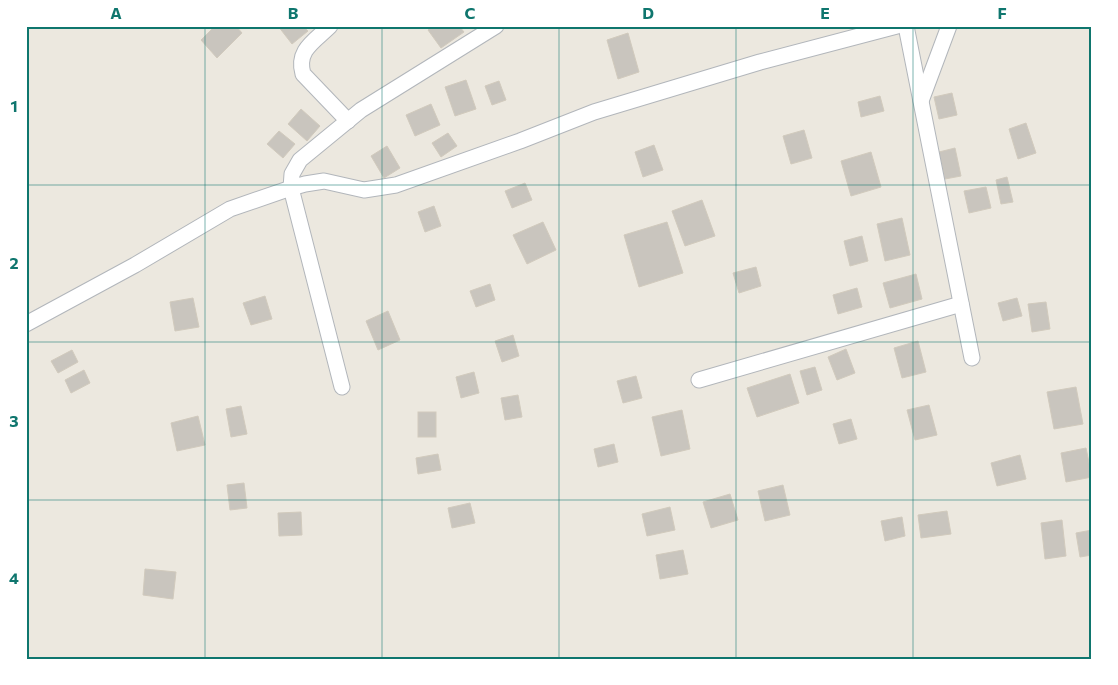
<svg xmlns="http://www.w3.org/2000/svg" width="1118" height="685" font-family="Commissioner,sans-serif">
<style>
.building{fill:#c9c5be;stroke:#d1cabd}
.lines{fill:none;stroke-linecap:round;stroke-linejoin:round}
.minor-casing{stroke:#b2b6bb;stroke-width:17}
.minor{stroke:#fff;stroke-width:15}
.grid{fill:none;stroke:#0f766e;stroke-width:1;stroke-opacity:0.55}
.neatline{fill:none;stroke:#0f766e;stroke-width:2}
.grid-label{font-size:16px;text-anchor:middle;font-weight:bold;fill:#0f766e}
</style>
<rect width="100%" height="100%" fill="#ece8df"/>
<g class="building">
<path d="M215,26H236L242,33L217,58L201,40Z"/>
<path d="M278,26H303L308,31L292,44Z"/>
<path d="M433,26H459L464,32L441,48L428,30Z"/>
<path d="M628,33L639,72L618,79L607,40Z"/>
<path d="M466,80L476,109L455,116L445,87Z"/>
<path d="M499,81L506,100L492,105L485,86Z"/>
<path d="M952,93L957,115L939,119L934,97Z"/>
<path d="M880,96L884,111L861,117L858,102Z"/>
<path d="M431,104L440,125L415,136L406,115Z"/>
<path d="M301,109L320,126L307,141L288,124Z"/>
<path d="M1026,123L1036,153L1018,159L1009,129Z"/>
<path d="M804,130L812,158L791,164L783,136Z"/>
<path d="M279,131L295,144L283,158L267,144Z"/>
<path d="M448,133L457,146L441,157L432,143Z"/>
<path d="M654,145L663,170L643,177L635,152Z"/>
<path d="M387,146L400,168L384,178L371,156Z"/>
<path d="M955,148L961,176L945,179L939,152Z"/>
<path d="M871,152L881,187L851,196L841,161Z"/>
<path d="M1007,177L1013,202L1001,204L996,180Z"/>
<path d="M525,183L532,200L512,208L505,191Z"/>
<path d="M986,187L991,208L969,213L964,191Z"/>
<path d="M702,200L715,236L685,246L672,211Z"/>
<path d="M434,206L441,226L425,232L418,212Z"/>
<path d="M902,218L910,255L885,261L877,224Z"/>
<path d="M543,222L556,250L527,264L513,235Z"/>
<path d="M667,222L683,273L639,287L624,235Z"/>
<path d="M862,236L868,261L850,266L844,241Z"/>
<path d="M756,267L761,286L739,293L733,273Z"/>
<path d="M916,274L922,299L890,308L883,283Z"/>
<path d="M490,284L495,300L476,307L470,291Z"/>
<path d="M857,288L862,307L838,314L833,295Z"/>
<path d="M265,296L272,319L251,325L243,303Z"/>
<path d="M193,298L199,327L175,331L170,302Z"/>
<path d="M1017,298L1022,316L1003,321L998,303Z"/>
<path d="M1046,302L1050,329L1032,332L1028,304Z"/>
<path d="M388,311L400,340L378,350L366,321Z"/>
<path d="M513,335L519,356L502,362L495,341Z"/>
<path d="M918,341L926,372L902,378L894,348Z"/>
<path d="M846,349L855,373L837,380L828,357Z"/>
<path d="M72,350L78,362L58,373L51,361Z"/>
<path d="M815,367L822,390L807,395L800,371Z"/>
<path d="M84,370L90,383L71,393L65,380Z"/>
<path d="M474,372L479,393L461,398L456,377Z"/>
<path d="M790,374L799,403L757,417L747,388Z"/>
<path d="M636,376L642,398L623,403L617,381Z"/>
<path d="M1076,387L1083,424L1054,429L1047,392Z"/>
<path d="M518,395L522,417L505,420L501,398Z"/>
<path d="M929,405L937,435L915,440L907,410Z"/>
<path d="M241,406L247,434L231,437L226,409Z"/>
<path d="M682,410L690,449L661,456L652,417Z"/>
<rect x="418" y="412" width="18" height="25"/>
<path d="M198,416L205,445L177,451L171,423Z"/>
<path d="M851,419L857,439L839,444L833,424Z"/>
<path d="M614,444L618,462L598,467L594,449Z"/>
<path d="M1086,448L1092,477L1066,482L1061,453Z"/>
<path d="M438,454L441,470L418,474L416,458Z"/>
<path d="M1020,455L1026,479L997,486L991,463Z"/>
<path d="M244,483L247,508L230,510L227,485Z"/>
<path d="M783,485L790,515L765,521L758,491Z"/>
<path d="M730,494L738,520L711,528L703,502Z"/>
<path d="M470,503L475,523L452,528L448,508Z"/>
<path d="M670,507L675,530L647,536L642,514Z"/>
<path d="M947,511L951,534L921,538L918,515Z"/>
<path d="M301,512L302,535L279,536L278,513Z"/>
<path d="M902,517L905,536L885,541L881,521Z"/>
<path d="M1062,520L1066,556L1045,559L1041,523Z"/>
<path d="M1092,530V555L1080,557L1076,533Z"/>
<path d="M683,550L688,574L660,579L656,555Z"/>
<path d="M145,569L176,572L173,599L143,595Z"/>
</g>
<g class="lines">
<g class="minor-casing">
<g id="minor">
<path d="M330,26C315,41 296,50 303,74L348,121"/>
<path d="M906,26L972,358"/>
<path d="M921,101L949,26"/>
<path d="M26,324L135,265L230,209L291,188L305,184L324,181L364,190L396,185L520,141L594,112L760,62L897,26"/>
<path d="M699,380L961,304"/>
<path d="M342,387L291,188L292,174L300,160L361,110L496,26"/>
</g>
</g>
<use href="#minor" class="minor"/>
</g>
<path class="grid" d="M205,26V659M382,26V659M559,26V659M736,26V659M913,26V659M26,185H1092M26,342H1092M26,500H1092"/>
<rect width="1118" height="685" fill="none" stroke="#ffffff" stroke-width="55"/>
<rect x="28" y="28" width="1062" height="630" class="neatline"/>
<g class="grid-label">
<text x="116" y="19">A</text>
<text x="293" y="19">B</text>
<text x="470" y="19">C</text>
<text x="648" y="19">D</text>
<text x="825" y="19">E</text>
<text x="1002" y="19">F</text>
<text x="14" y="112">1</text>
<text x="14" y="269">2</text>
<text x="14" y="427">3</text>
<text x="14" y="584">4</text>
</g>
</svg>
